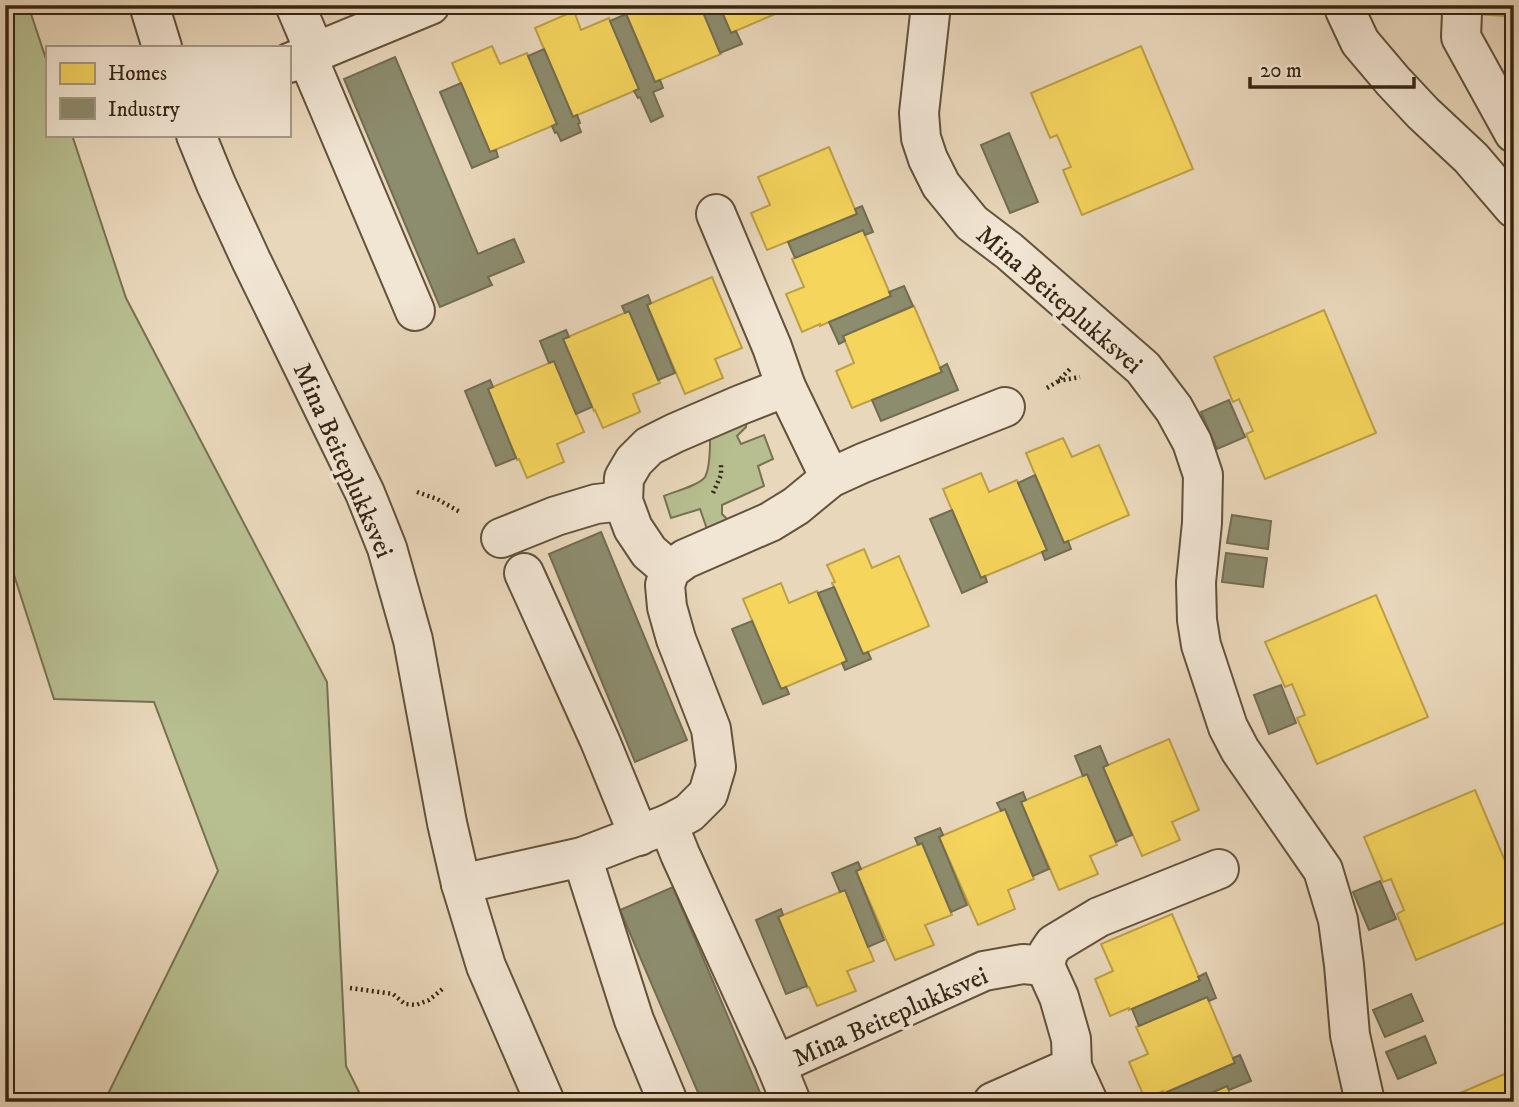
<svg xmlns="http://www.w3.org/2000/svg" width="1519" height="1107" font-family="'IM FELL DW Pica',serif">
<style>
.green{fill:#b7be90;stroke:#767251;stroke-width:2}
.homes{fill:#f6d55c;stroke:#bca046;stroke-width:2}
.industry{fill:#8c8c6e;stroke:#726d52;stroke-width:2}
.lines{fill:none;stroke-linecap:round;stroke-linejoin:round}
.minor-casing{stroke:#63523c;stroke-width:42}
.path{stroke:#362612;stroke-width:4.5;stroke-dasharray:2 3.5;stroke-linecap:butt}
.minor{stroke:#f1e5d3;stroke-width:38}
.labels{text-anchor:middle;stroke-width:7;stroke-linejoin:round;paint-order:stroke}
.street-label{font-size:26px;fill:#362612;stroke:#f1e5d3}
</style>
<rect width="100%" height="100%" fill="#e9d7bb"/>
<filter id="stains"><feTurbulence type="fractalNoise" baseFrequency=".00286" numOctaves="4"/><feColorMatrix values="0 0 0 0 .2 0 0 0 0 .09 0 0 0 0 .02 0 0 0 .5 -.17"/></filter>
<radialGradient id="worn" r=".72"><stop offset=".6" stop-color="#630" stop-opacity="0"/><stop offset="1" stop-color="#630" stop-opacity=".3"/></radialGradient>
<g class="green">
<path d="M5,5H28L47,62V135H72L126,298L327,682L346,1066L364,1102H104L218,871L154,702L54,699L5,547Z"/>
<path d="M747,417L746,427L737,436L741,444L764,435L773,459L758,466L764,486L722,505V514L730,522L708,532L700,509L671,518L664,496C673,492 700,485 705,477C711,466 710,444 710,432Z"/>
</g>
<g class="homes">
<path d="M625,5H700L721,54L655,82L625,11L627,10Z"/>
<path d="M719,5H796L731,33Z"/>
<path d="M1399,5H1505L1504,16L1399,9Z"/>
<path d="M574,11L581,30L609,18L639,89L573,117L535,28Z"/>
<path d="M492,46L500,64L527,53L557,124L490,152L452,63Z"/>
<path d="M1141,46L1193,169L1082,215L1063,170L1071,167L1057,135L1050,138L1031,93Z"/>
<path d="M829,147L857,214L767,250L751,213L770,205L758,177Z"/>
<path d="M863,230L891,296L820,326V324L802,332L786,294L804,287L792,259Z"/>
<path d="M712,277L742,348L715,359L723,378L685,394L647,305Z"/>
<path d="M914,306L942,372L852,408L836,371L854,363L843,336Z"/>
<path d="M1324,310L1376,433L1265,479L1246,434L1253,431L1239,399L1233,402L1214,357Z"/>
<path d="M629,311L660,383L633,394L640,412L603,428L595,410L594,411L563,339Z"/>
<path d="M554,361L584,432L557,444L564,462L527,478L519,459L517,460L488,389Z"/>
<path d="M1063,438L1072,457L1099,445L1129,515L1064,543L1026,453Z"/>
<path d="M981,473L989,492L1017,480L1047,550L981,578L943,489Z"/>
<path d="M864,549L872,568L899,556L929,626L863,654L832,583L835,582L827,565Z"/>
<path d="M781,583L789,603L817,591L847,661L781,689L743,599Z"/>
<path d="M1376,595L1428,717L1317,764L1297,718L1305,715L1292,684L1285,687L1265,642Z"/>
<path d="M1169,739L1199,810L1172,822L1180,840L1142,856L1103,767Z"/>
<path d="M1087,774L1117,845L1090,856L1098,874L1059,890L1021,802Z"/>
<path d="M1475,790L1514,882V919L1416,960L1397,914L1404,910L1391,879L1383,882L1364,837Z"/>
<path d="M1005,809L1034,879L1008,890L1015,909L978,925L939,837Z"/>
<path d="M922,843L952,915L925,925L934,945L895,960L856,871Z"/>
<path d="M845,890L874,961L847,971L856,991L817,1006L809,987L807,988L778,917Z"/>
<path d="M1172,914L1200,980L1129,1010V1008L1110,1016L1095,979L1113,971L1101,944Z"/>
<path d="M1207,997L1235,1063L1164,1093L1163,1091L1145,1099L1129,1062L1148,1054L1136,1027Z"/>
<path d="M1514,1070V1102H1439Z"/>
<path d="M1227,1086L1233,1102H1190Z"/>
</g>
<g class="industry">
<path d="M700,5H719L731,33L736,31L742,44L720,53Z"/>
<path d="M796,5H815L796,14L793,7Z"/>
<path d="M626,14L655,82L660,80L663,88L653,92L663,116L651,122L640,97L638,98L634,91L639,89L610,21Z"/>
<path d="M544,49L573,117L577,115L580,123L578,124L581,132L561,141L557,132L555,133L552,126L557,124L528,56Z"/>
<path d="M395,57L478,254L514,239L524,262L488,277L492,285L440,307L344,79Z"/>
<path d="M461,83L490,152L496,150L498,157L472,168L440,92Z"/>
<path d="M1009,133L1038,202L1010,213L981,145Z"/>
<path d="M862,206L873,232L865,235L863,230L795,258L788,242L857,214L855,209Z"/>
<path d="M904,286L913,306L843,336L845,341L839,344L829,322L891,296L889,292Z"/>
<path d="M648,295L651,303L647,305L675,373L658,380L629,311L625,313L622,306Z"/>
<path d="M566,330L569,337L563,339L592,407L576,414L554,361L549,363L540,341Z"/>
<path d="M947,364L958,390L881,421L872,400L942,372L940,368Z"/>
<path d="M490,380L493,387L488,389L516,458L496,466L465,391Z"/>
<path d="M1229,400L1245,437L1217,449L1201,412Z"/>
<path d="M1035,475L1064,543L1068,541L1071,549L1045,560L1042,552L1047,550L1018,483Z"/>
<path d="M952,510L981,578L985,576L987,582L962,593L930,519Z"/>
<path d="M1232,515L1271,521L1268,549L1227,543Z"/>
<path d="M601,532L687,740L635,762L549,554Z"/>
<path d="M1226,553L1267,558L1263,587L1222,582Z"/>
<path d="M834,587L863,654L868,652L871,659L845,670L842,663L847,661L818,593Z"/>
<path d="M752,621L781,689L786,687L789,694L763,704L732,629Z"/>
<path d="M1281,685L1296,723L1269,734L1254,695Z"/>
<path d="M1100,746L1108,765L1103,767L1132,835L1116,842L1087,774L1083,776L1075,756Z"/>
<path d="M1023,792L1026,800L1021,802L1049,869L1033,876L1005,809L1001,811L997,803Z"/>
<path d="M940,828L943,835L939,837L967,905L951,912L922,843L918,845L915,838Z"/>
<path d="M858,862L861,869L856,871L884,940L868,947L845,890L840,892L832,873Z"/>
<path d="M1380,881L1396,919L1369,930L1353,892Z"/>
<path d="M673,887L764,1102H702L620,910Z"/>
<path d="M781,909L783,915L778,917L807,986L786,994L756,920Z"/>
<path d="M1206,973L1216,998L1209,1001L1207,997L1139,1026L1132,1009L1200,980L1198,977Z"/>
<path d="M1411,994L1423,1021L1385,1037L1373,1010Z"/>
<path d="M1425,1036L1436,1063L1398,1079L1386,1052Z"/>
<path d="M1240,1055L1251,1081L1229,1090L1227,1086L1190,1102H1171L1167,1092L1235,1063L1233,1058Z"/>
</g>
<g class="lines">
<g class="minor-casing">
<g id="minor">
<path d="M149,5L162,47"/>
<path d="M295,5L315,52"/>
<path d="M931,5L919,113L921,138L928,159L941,185L972,223L1009,251L1143,368L1174,409L1192,442L1203,475L1202,523L1196,582L1197,620L1201,645L1228,727L1240,750L1323,870L1338,920L1344,965L1350,1035L1365,1102"/>
<path d="M1344,5L1345,10L1360,42L1393,81L1423,113L1471,158L1514,208"/>
<path d="M1462,13L1461,37L1514,133"/>
<path d="M307,56L415,311"/>
<path d="M289,63L430,5"/>
<path d="M196,135L216,184L251,260L365,493L387,548L413,640L447,823L461,884L486,966L545,1102"/>
<path d="M716,214L772,347L786,387L830,478"/>
<path d="M501,538L556,516L596,504L623,501"/>
<path d="M670,570L649,552L633,528L623,501L624,478L634,461L649,446L675,433L740,405L786,387"/>
<path d="M524,573L600,741L639,836"/>
<path d="M668,824L680,854L776,1065L791,1102"/>
<path d="M582,857L634,1020L668,1102"/>
<path d="M461,884L582,857L668,824L689,813L708,794L716,767L711,729L676,639L667,607L665,585L670,570L685,559L770,522L796,506L830,478L863,463L1005,407"/>
<path d="M776,1065L984,971L1023,964L1045,966"/>
<path d="M1072,1067L1088,1102"/>
<path d="M993,1102L1072,1067L1071,1039L1059,997L1045,966L1048,953L1054,944L1099,917L1219,869"/>
</g>
</g>
<g class="path">
<path d="M1058,381L1080,377"/>
<path d="M1047,388L1057,382L1070,369"/>
<path d="M417,492L437,499L460,512"/>
<path d="M713,493L721,475V465"/>
<path d="M350,988L393,994L405,1004L416,1005L429,1000L445,987"/>
</g>
<use href="#minor" class="minor"/>
</g>
<g class="labels">
<g class="street-label">
<text transform="translate(1060 299) rotate(41)" y="9">Mina Beiteplukksvei</text>
<text transform="translate(344 460) rotate(66)" y="9">Mina Beiteplukksvei</text>
<text transform="translate(890 1016) rotate(-24)" y="9">Mina Beiteplukksvei</text>
</g>
</g>
<rect width="1519" height="1107" fill="none" stroke="#e9d7bb" stroke-width="28"/>
<rect x="7" y="7" width="1505" height="1093" fill="none" stroke="#362612" stroke-width="3.5"/>
<rect x="14" y="14" width="1491" height="1079" fill="none" stroke="#362612" stroke-width="2"/>
<rect x="46" y="46" width="245" height="91" fill="#f1e5d3" stroke="#a69986" stroke-width="2"/>
<rect x="60" y="63" width="35" height="21" fill="#f6d55c" stroke="#a69986" stroke-width="2"/>
<text x="108" y="80" font-size="21" fill="#362612">Homes</text>
<rect x="60" y="98" width="35" height="21" fill="#8c8c6e" stroke="#a69986" stroke-width="2"/>
<text x="108" y="116" font-size="21" fill="#362612">Industry</text>
<path d="M1250 77v10h164v-10" fill="none" stroke="#362612" stroke-width="3.5"/>
<text x="1260" y="77" font-size="21" fill="#362612" stroke="#f1e5d3" stroke-width="5" paint-order="stroke">20 m</text>
<rect width="100%" height="100%" filter="url(#stains)"/>
<rect width="100%" height="100%" fill="url(#worn)"/>
</svg>
